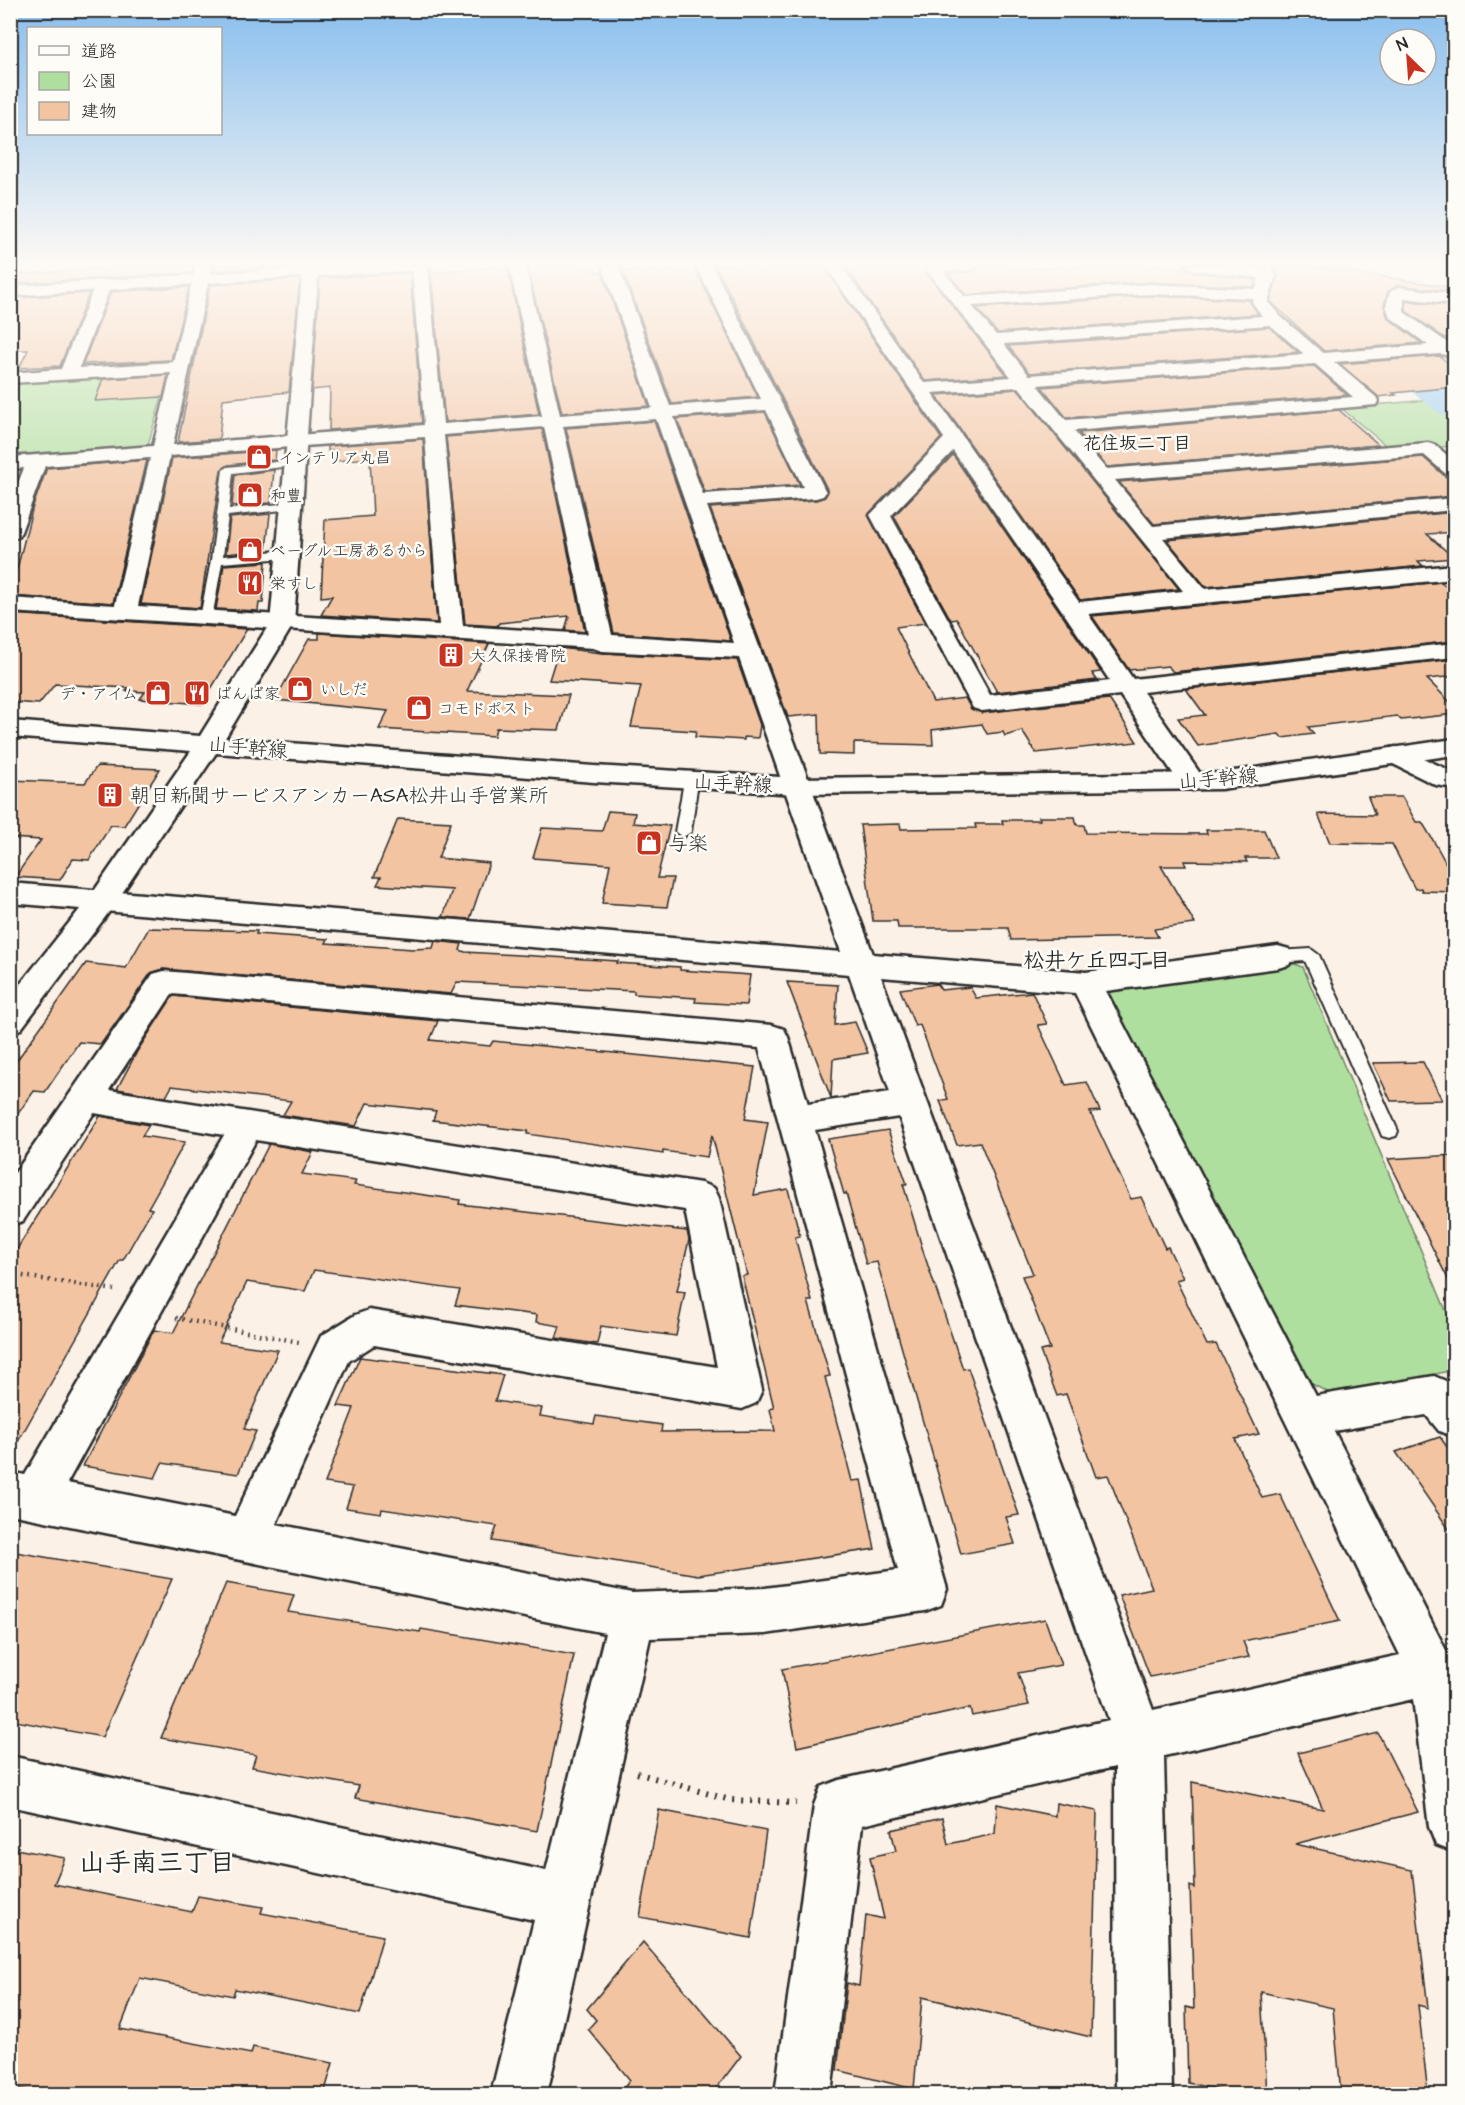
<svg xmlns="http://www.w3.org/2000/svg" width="1465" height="2105" font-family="'Architects Daughter','Klee One',sans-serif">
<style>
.green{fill:#afdf9f;stroke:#6d8565;stroke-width:1.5}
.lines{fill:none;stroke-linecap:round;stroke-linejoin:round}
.river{fill:#98cdf6;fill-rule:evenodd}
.building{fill:#f2c4a2;stroke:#2b2b2b;stroke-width:1.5}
.lane-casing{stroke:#2b2b2b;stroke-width:4}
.street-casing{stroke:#2b2b2b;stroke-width:5}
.secondary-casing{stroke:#2b2b2b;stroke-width:5}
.path-far1{stroke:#2b2b2b;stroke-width:4.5;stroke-dasharray:1.5 5;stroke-linecap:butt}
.path{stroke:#2b2b2b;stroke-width:6;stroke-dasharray:2 7;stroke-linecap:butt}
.lane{fill:#fdfcf7;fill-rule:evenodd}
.street{fill:#fdfcf7;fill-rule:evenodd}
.secondary{fill:#fdfcf7;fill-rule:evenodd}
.labels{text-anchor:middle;stroke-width:5;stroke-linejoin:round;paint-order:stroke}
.far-poi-label{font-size:16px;fill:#2b2b2b;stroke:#fdfcf7;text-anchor:start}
.far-neighbourhood-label{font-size:18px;font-weight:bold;fill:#2b2b2b;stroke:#fdfcf7}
.street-label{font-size:20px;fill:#2b2b2b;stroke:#fdfcf7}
.poi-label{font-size:20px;fill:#2b2b2b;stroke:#fdfcf7;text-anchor:start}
.neighbourhood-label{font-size:21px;font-weight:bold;fill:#2b2b2b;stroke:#fdfcf7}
.near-neighbourhood-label{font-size:26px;font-weight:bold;fill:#2b2b2b;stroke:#fdfcf7}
</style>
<rect width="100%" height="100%" fill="#fbf1e6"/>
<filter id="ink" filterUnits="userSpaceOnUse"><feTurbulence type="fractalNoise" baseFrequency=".0167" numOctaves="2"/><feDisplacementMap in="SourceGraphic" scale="12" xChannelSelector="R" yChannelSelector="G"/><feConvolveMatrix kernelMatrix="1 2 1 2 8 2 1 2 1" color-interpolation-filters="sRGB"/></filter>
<g filter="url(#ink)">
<g class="green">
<path d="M169,372L147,448L11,458V382Z"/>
<path d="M1428,400L1454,421V446L1439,447L1435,444L1389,448L1341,408Z"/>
<path d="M1295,964L1303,967L1454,1330V1370L1335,1396L1308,1382L1102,996L1113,989Z"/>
</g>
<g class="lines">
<path class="river" d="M1319,265H1349C1344,285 1343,299 1356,315L1454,389V416L1441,414C1411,390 1329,334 1316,302C1312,290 1316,277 1319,265Z"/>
</g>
<g class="building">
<path d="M153,265H194L192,273L10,284V275Z"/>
<path d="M214,265H286L213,271Z"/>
<path d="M527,265H594L596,273L602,272L649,406L562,413Z"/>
<path d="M716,265H823L941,438L868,515L925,623L896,627L933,702L965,698L971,709L982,713L1109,699L1137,742L1036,753L1022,731L1005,736L1003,732L987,734L982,724L932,730L933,745L854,743V755L820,754L819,714L788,717L710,508L816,500L825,497L828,491Z"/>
<path d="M844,265H924L925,271L1007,375L925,381Z"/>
<path d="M982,265H1007V269L1157,265L1256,280L1254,287L1150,282L966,295L948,273L972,272Z"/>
<path d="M1279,265H1298L1384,277L1455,288V292L1398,285L1388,291L1384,305L1388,318L1421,343L1324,351L1270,301L1278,276L1275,272Z"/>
<path d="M507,266L539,414L445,422L431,272Z"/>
<path d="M695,269L758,397L672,404L623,271Z"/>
<path d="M410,273L422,423L329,430L330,388L312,390L320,278Z"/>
<path d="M300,279L289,392L223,399L219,439L178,442L210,285Z"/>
<path d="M189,287L171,360L83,364L111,292Z"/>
<path d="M89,293L60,366L19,368L28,350H10V298Z"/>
<path d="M1150,296L1250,300L1258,314L997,333L977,308Z"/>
<path d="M1406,301L1455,306V338H1445L1406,311Z"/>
<path d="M1269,327L1298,352L1030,373L1008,346Z"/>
<path d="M1439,356L1455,368V387L1393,393L1396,395L1378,397L1340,364Z"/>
<path d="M1314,366L1347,395L1067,418L1042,387Z"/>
<path d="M168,375L163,397L95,401L103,379Z"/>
<path d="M1018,389L1179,589L1080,600L936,395Z"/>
<path d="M1339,410L1379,445L1107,467L1079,433Z"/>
<path d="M765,412L800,485L705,492L677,419Z"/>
<path d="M654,421L731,641L614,633L566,428Z"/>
<path d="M542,429L585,632L565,630L569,616L499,623L497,626L465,624L446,437Z"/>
<path d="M423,439L437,623L321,615L332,596L321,597L325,520L373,516L370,458L336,461L337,450L328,451V446Z"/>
<path d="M276,450L275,460L228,465L221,470L200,608L141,604L172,458Z"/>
<path d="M953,455L1101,672L1092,673L1097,680L997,692L957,619L951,620L894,516Z"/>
<path d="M1423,457L1446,477L1455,479V496L1154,524L1119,482Z"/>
<path d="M147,460L113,603L10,596V569H17L33,506L47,468Z"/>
<path d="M274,470L271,503L232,506L235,475Z"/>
<path d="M1455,512V532L1427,534L1454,558L1418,561L1423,566L1206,587L1167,540Z"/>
<path d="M270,514L266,550L226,554L230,518Z"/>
<path d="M266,562L263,603H259L258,611L216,609L224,565Z"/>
<path d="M1441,582L1455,595V641L1173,672L1168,666L1129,670L1092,616Z"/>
<path d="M10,614L247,629L202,704L140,699L145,692L126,691L129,688L55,684L39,704L10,702Z"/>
<path d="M319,633L489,644L467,691L569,695L559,730L496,728L494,736L379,729L388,711L275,700L309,639H319Z"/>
<path d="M559,648L602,653L737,660L760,725L758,738L744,737V740L695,737L696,731L631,727L641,686L549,680Z"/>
<path d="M1455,659V676L1427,679L1455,707V714L1401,720L1397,716L1308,727L1314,734L1282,738L1279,734L1198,746L1178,718L1205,715L1186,689Z"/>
<path d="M97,766L160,769L124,826L111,825L89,860L73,859L60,880L15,877L41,840L10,838V780L85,783Z"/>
<path d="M1368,797H1402L1416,822H1422L1436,845L1455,880V892L1422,891L1421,888L1415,889L1392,844L1330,843L1318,814L1375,815Z"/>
<path d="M608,811L635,813L633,823L670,826L657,878H673L667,907L602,903L610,864L533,858L542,828L602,831Z"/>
<path d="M1039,817H1075L1077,825H1084L1086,833L1207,834L1206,830H1264L1276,858H1245L1247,862L1184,861L1186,866H1161L1195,924L1154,929L1158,937L1011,940L1008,928H898L897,921H873L860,825L900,824L901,829L976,828L975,824H1003L1002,820H1040Z"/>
<path d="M398,819L451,822L438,858L489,863L470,919L443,917L452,890L377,885L381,877H374Z"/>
<path d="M149,928L257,931L256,934L328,939L326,943L413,949L433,948L435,941L462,944L460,950L465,952L618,961L617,963L680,967V970L750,975L746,1005L695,1002L696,998L634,994V991L457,982L451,994L163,969L151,973L101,1044L79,1042L45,1092L34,1091L10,1125V1070L86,963L126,968Z"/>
<path d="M787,982L838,985L835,1025L855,1022L868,1053L833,1059L831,1098Z"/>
<path d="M937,984L941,990L970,987L976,998L1032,992L1047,1024L1038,1025L1066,1085L1087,1082L1100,1111L1090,1112L1131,1199L1141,1197L1165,1248L1168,1247L1183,1278L1176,1280L1207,1345L1216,1344L1259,1434L1235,1439L1262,1498L1280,1494L1340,1621L1243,1641L1249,1657L1150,1677L1119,1595L1152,1588L1108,1475L1096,1477L1066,1394L1057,1396L1040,1351L1050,1349L1022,1276L1033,1274L980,1142L957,1145L940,1101L948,1099L920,1025L915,1026L900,989Z"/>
<path d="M173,996L438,1021L430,1040L490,1046L493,1041L755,1067L745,1119L768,1122L754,1195L788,1189L800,1236L795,1237L812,1301H808L830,1376L825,1377L852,1481L861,1480L875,1549L698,1575L492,1541L497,1526L382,1509L381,1513L346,1508L353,1487L325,1483L354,1408L338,1406L360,1357L503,1375L495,1401L542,1408L540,1416L594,1424L596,1416L662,1425L661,1432L775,1431L770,1409L774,1408L742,1276L747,1275L712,1135L707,1157L663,1151V1154L527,1134L528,1131L433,1120L436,1111L367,1103L356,1126L283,1115L291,1101L172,1086L166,1097L117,1089L138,1050Z"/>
<path d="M1423,1062L1442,1100L1391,1101L1373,1063Z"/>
<path d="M100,1116L149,1125L142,1136L185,1142L148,1208L152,1209L123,1260H120L10,1456V1260Z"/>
<path d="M888,1130L907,1184H903L924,1254L963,1369L968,1368L1019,1515L1006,1517L1015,1544L961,1554L877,1262L866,1264L846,1193L844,1194L828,1139Z"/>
<path d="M269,1144L313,1152L302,1174L356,1181L354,1185L460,1200L459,1204L687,1231L689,1240L677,1291L685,1292L676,1336L601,1326L597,1344L556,1338L560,1326L536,1322L537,1315L455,1305L460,1290L314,1270L305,1291L247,1282L219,1342L278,1350L244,1429L256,1431L238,1474L162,1463L155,1478L83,1466L154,1330L173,1333Z"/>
<path d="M1455,1155V1293L1388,1159Z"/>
<path d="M1440,1437L1455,1458V1538L1396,1452Z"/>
<path d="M10,1551L172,1579L102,1737L10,1720Z"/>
<path d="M226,1583L294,1595L288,1612L420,1632L421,1629L574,1655L537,1831L355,1798L359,1786L252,1767L256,1755L161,1738Z"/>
<path d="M1045,1619L1061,1665L1018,1673L1029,1705L972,1716L970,1708L797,1747L782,1669Z"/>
<path d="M1378,1733L1418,1812L1295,1844L1412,1870L1428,2008L1418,2005L1428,2094H1341L1333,2008L1261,1992L1267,2094H1237L1188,2083L1186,2007L1194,2009L1190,1886L1195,1888L1192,1782L1323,1809L1298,1753Z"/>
<path d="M1056,1803L1097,1811L1091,2037L922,1997L914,2089L837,2070L847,1983L859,1986L866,1915L884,1919L870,1857L896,1851L891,1830L942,1818L948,1844L995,1834L997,1804L1055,1816Z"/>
<path d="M659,1810L766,1831L751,1938L640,1917Z"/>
<path d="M10,1848L65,1858L54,1884L192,1912L198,1896L263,1907L261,1913L383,1936L360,2014L235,1989L233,1996L140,1978L120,2029L251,2054L253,2047L333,2063L324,2094H48L10,2087Z"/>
<path d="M643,1942L741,2056L712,2094H619L630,2080L588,2029L596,2020L587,2009Z"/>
</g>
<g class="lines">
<g class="lane-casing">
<g id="lane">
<path d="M1269,265H1277L1268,278L1264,275Z"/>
<path d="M295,460L300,463L299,465L233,473L229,509L291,503L297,506L291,509L228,516L223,556L287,550L293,554L287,558L222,563L212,618L210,621H202L200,618L211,560L223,470L228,467Z"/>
<path d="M691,777L698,781L691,832L683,837L675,832L684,781Z"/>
<path d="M1311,949L1319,955L1398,1131L1396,1136L1389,1138L1382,1136L1380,1131L1305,961L1278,963L1270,957L1278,951Z"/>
</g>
</g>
<g class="street-casing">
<g id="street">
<path d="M196,265H212L173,445L424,425L412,265H428L443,424L542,416L509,265H525L560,415L652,408L602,265H618L670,406L761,399L696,265H712L826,492L823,496L816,498L707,506L873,954L1086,972L1278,946L1289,949L1293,957L1289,965L1278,968L1106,991L1316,1396L1434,1376L1448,1382L1454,1389V1437L1439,1431L1426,1415L1334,1431L1454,1666V1852L1436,1845L1429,1827L1413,1699L1164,1756L1172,2094H1116L1115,1767L862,1825L831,2094H775L814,1805L821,1787L839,1780L1109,1720L899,1117L815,1130L947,1589L941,1605L925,1611L765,1634L650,1638L547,2094H491L534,1920L10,1806V1756L546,1871L605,1633L10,1514V1472L25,1475L224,1135L94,1113L23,1221L10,1225V1180L153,974L164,971L772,1025L784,1029L788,1037L808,1104L890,1092L849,974L10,903V883L841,952L739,658L602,651L593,648L10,612V598L115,605L150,458L45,466L21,532L18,537L10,538V503L24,468L10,469V457L153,446L171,373L10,383V373L61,369L95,285L103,280L111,285L79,368L173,362ZM766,410L803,487L703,494L674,417ZM656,419L734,643L612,635L563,426ZM544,427L588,634L463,626L444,435ZM425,437L439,625L138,606L170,456ZM881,977L1075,993L1400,1655L1153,1710ZM172,994L759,1048L898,1570L765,1588L632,1593L276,1524L349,1361L374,1345L742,1409L756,1403L762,1390L719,1198L714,1188L701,1183L109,1090ZM256,1140L685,1210L717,1367L369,1310L355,1315L321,1336L235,1516L67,1483Z"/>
<path d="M825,265H841L924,383L1011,377L927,270L926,265H980L972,270L943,271L965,297L1150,284L1256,289L1259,278L1193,270L1185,265C1204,265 1264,262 1276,275L1268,302L1280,316L1323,353L1428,345L1390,317L1386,306L1390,292L1398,287L1454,294V304L1404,298V312L1448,343H1454V357L1441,354L1334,362L1376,397L1378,401L1376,405L1074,431L1106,469L1428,443L1435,445L1454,461V477L1447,475L1424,455L1115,480L1153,526L1454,498V510L1163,538L1205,589L1454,565V579L1088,614L1133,679L1454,643V657L1143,692L1206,782L1203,788L1193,790L1183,788L1120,695L982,711L973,708L870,515L944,438ZM1150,294L1253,298L1252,302L1262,316L996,335L972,306ZM1270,325L1304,354L1029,375L1004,344ZM1315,364L1353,397L1066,420L1037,385ZM1019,387L1183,591L1079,602L932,393ZM953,451L1110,681L990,695L891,516Z"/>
<path d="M1396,747L1454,772V788L1436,785L1387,761L1383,755L1387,749Z"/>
</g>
</g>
<g class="secondary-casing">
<g id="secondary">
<path d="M303,265H431L423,270L318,276L294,623L225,738L594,766L797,778L1221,773L1454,739V755L1221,789L797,794L594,782L216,753L112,908L21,1029L10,1033V997L92,894L191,751L10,737V721L200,736L270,623L302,277L10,296V286L303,268Z"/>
<path d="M1445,265H1454V269L1448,268Z"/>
</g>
</g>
<g class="path-far1">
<path d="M10,1274L114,1290"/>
<path d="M176,1318L299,1342"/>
</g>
<path class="path" d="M637,1773L730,1800L796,1803"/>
<use href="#lane" class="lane"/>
<use href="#street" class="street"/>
<use href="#secondary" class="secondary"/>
</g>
</g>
<linearGradient id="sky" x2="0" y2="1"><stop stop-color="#88beee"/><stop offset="0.47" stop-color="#fdf9f4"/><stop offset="1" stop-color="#fdf9f4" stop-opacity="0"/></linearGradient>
<rect width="1465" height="560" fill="url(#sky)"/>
<defs>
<g id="shop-square" transform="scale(1.35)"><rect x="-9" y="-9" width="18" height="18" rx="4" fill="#c8321e" stroke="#fdfcf7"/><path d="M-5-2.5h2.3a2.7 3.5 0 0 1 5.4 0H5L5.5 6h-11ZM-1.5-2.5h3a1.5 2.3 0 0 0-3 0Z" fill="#fff"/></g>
<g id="restaurant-square" transform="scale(1.35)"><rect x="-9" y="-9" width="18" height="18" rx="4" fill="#c8321e" stroke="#fdfcf7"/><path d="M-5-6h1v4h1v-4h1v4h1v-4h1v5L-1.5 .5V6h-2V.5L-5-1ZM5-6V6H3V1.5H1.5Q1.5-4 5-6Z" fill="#fff"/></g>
<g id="building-square" transform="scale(1.35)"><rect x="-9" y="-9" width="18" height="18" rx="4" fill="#c8321e" stroke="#fdfcf7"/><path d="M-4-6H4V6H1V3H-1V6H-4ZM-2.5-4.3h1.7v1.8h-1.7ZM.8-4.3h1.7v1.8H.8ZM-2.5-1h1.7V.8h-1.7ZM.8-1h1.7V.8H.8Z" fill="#fff"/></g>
</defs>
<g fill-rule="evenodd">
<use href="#shop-square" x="259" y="457"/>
<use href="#shop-square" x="250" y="495"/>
<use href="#shop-square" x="250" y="550"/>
<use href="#restaurant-square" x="250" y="583"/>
<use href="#building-square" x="451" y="655"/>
<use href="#shop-square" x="300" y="689"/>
<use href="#shop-square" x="158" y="693"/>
<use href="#restaurant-square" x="197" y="693"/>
<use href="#shop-square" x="419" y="708"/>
<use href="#building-square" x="110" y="795"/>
<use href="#shop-square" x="649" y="843"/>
</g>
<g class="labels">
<g class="far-poi-label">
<text x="278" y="463">インテリア丸昌</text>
<text x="270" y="501">和豊</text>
<text x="270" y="556">ベーグル工房あるから</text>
<text x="270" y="589">栄すし</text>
<text x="470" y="661">大久保接骨院</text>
<text x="320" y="695">いしだ</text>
<text x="138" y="699" text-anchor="end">デ・アイム</text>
<text x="216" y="699">ばんば家</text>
<text x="438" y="714">コモドポスト</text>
</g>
<g class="far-neighbourhood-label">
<text x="1137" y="449">花住坂二丁目</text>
</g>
<g class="street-label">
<text transform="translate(248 747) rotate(5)" y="7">山手幹線</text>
<text transform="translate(1218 778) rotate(-5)" y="7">山手幹線</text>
<text transform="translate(733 783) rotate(3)" y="7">山手幹線</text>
</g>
<g class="poi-label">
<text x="130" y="802">朝日新聞サービスアンカーASA松井山手営業所</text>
<text x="668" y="850">与楽</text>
</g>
<g class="neighbourhood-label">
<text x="1097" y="967">松井ケ丘四丁目</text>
</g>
<g class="near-neighbourhood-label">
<text x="157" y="1871">山手南三丁目</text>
</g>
</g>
<rect width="1465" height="2105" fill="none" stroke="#fdfcf7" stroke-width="36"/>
<rect x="18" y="18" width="1429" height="2069" fill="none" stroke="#2b2b2b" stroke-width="2" filter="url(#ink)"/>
<rect x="27" y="27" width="195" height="108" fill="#fdfcf7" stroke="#a9a8a5" stroke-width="1.5"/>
<rect x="39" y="46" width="30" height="9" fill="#fdfcf7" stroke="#a9a8a5" stroke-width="1.5"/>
<text x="81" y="57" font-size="18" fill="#2b2b2b">道路</text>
<rect x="39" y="72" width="30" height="18" fill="#afdf9f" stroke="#a9a8a5" stroke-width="1.5"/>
<text x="81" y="87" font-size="18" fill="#2b2b2b">公園</text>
<rect x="39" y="102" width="30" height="18" fill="#f2c4a2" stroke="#a9a8a5" stroke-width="1.5"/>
<text x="81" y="117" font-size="18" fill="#2b2b2b">建物</text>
<g transform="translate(1408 57) rotate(335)"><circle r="28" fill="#fdfcf7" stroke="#a9a8a5" stroke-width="1.5"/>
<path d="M0-4.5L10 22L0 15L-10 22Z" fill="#c8321e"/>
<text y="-9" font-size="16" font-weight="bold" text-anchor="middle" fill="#2b2b2b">N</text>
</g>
</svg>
